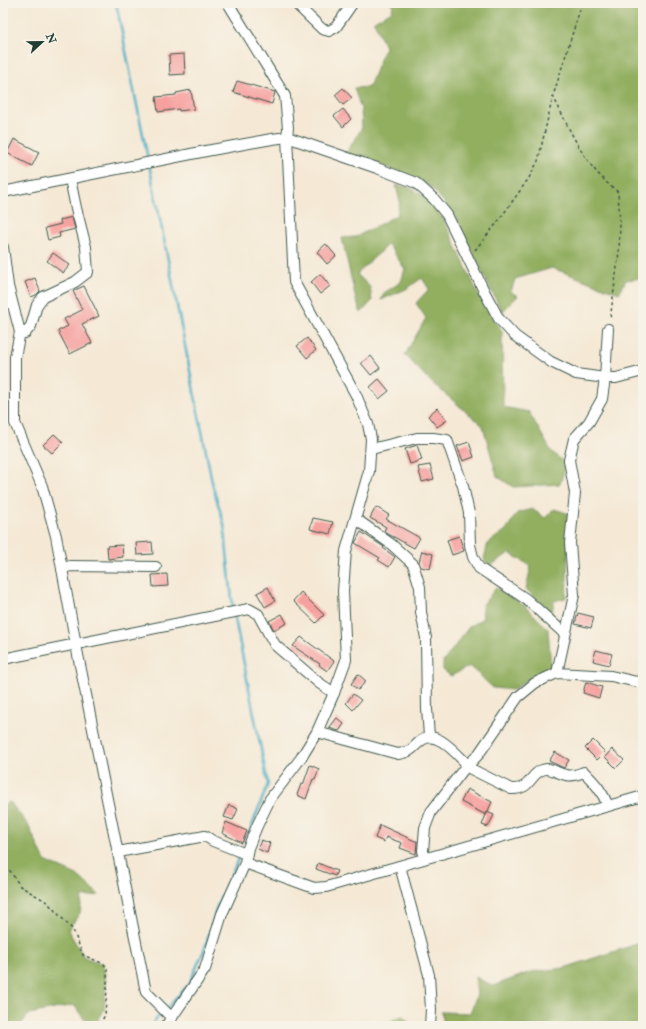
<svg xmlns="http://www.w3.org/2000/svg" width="646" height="1029" font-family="'IM FELL Double Pica',serif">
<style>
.forest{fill:#92af61;stroke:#58764a}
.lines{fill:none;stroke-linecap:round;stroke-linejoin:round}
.stream{stroke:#47afc6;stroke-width:2.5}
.building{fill:#f6a09f}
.minor-casing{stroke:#3f574c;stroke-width:12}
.path{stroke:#3f574c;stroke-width:1.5;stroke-dasharray:3 3;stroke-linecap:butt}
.minor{stroke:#fff;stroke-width:10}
</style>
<rect width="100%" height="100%" fill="#f7f3e8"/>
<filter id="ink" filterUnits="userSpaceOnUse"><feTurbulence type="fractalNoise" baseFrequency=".025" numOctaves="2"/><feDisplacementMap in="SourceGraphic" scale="8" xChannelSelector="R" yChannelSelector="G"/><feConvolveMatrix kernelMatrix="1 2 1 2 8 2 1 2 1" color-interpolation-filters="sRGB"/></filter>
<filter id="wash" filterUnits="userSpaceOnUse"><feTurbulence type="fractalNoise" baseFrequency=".012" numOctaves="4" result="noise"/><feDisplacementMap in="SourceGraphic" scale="16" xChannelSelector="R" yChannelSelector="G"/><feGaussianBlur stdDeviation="0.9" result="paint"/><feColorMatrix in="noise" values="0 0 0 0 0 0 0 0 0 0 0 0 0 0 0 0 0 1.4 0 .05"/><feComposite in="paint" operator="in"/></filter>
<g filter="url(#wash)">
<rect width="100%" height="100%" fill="#f5e9d6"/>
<g class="forest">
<path d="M393,3H643V278L626,280L619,293L552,268L515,279L511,292L518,296L502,312L452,211L432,188L417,179L346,153L362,128L361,109L354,88L369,87L385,47L374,21L392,11Z"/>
<path d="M396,185L410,188L426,197L444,220L480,298L502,331L503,407L529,412L551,451L566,464L560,484L513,487L497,476L483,426L430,381L405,355L426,318L416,303L429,289L422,278L406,289L381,300L384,293L401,282L405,269L388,244L357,274L370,287L372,301L361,313L356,300L342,238L356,237L397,215L400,202Z"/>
<path d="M532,509L545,518L554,509L570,514L566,598L554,601L552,614L526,589L531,566L509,553L489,567L484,559L488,543L506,530L517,513Z"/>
<path d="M496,588L525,606L548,629L551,667L534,675L513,690L493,688L470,666L451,676L443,670V662L469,627L483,618L482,606Z"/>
<path d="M10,802L28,825L45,861L77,875L99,895L82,897L80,913L68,930L84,957L103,964L106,981L104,1010L95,1026H89L74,1005L29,1014L20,1026H3V806Z"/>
<path d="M643,942V1026H445L441,1012L470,1013L477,995L475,977L493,986L531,972L564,968Z"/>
<path d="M402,1016L414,1026H380L381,1025Z"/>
</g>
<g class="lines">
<g class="stream">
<path d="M116,3L148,159"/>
<path d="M149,164L213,487L224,524L233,609"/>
<path d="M234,614L268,784L246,841"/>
<path d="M166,1009L189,984L205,948L217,906L240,855"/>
<path d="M150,1026L163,1012"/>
</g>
</g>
<g id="blocks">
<g class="building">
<path d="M184,54L185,74L170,75L169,55Z"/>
<path d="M237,81L275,92L272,104L233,92Z"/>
<path d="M343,88L352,98L343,105L335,95Z"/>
<path d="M191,90L194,109L179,111V109L158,112L156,97L176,95V93Z"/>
<path d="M343,109L351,119L343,127L334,116Z"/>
<path d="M14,139L39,152L32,166L7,153Z"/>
<path d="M72,217L75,229L59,233L60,237L48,240L45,228L61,224L60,220Z"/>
<path d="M326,244L336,256L327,264L317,252Z"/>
<path d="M53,253L70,265L63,273L47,261Z"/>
<path d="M320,274L330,286L320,294L311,282Z"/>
<path d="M35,278L40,291L36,295L31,297L25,282Z"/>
<path d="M84,286L99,316L82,324L92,343L70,354L58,331L68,326L64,319L82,310L73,291Z"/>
<path d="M307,338L316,350L307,358L297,346Z"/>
<path d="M371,356L380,368L371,375L361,363Z"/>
<path d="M379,379L389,391L379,399L370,387Z"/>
<path d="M437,408L447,420L437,427L428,416Z"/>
<path d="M54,434L63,442L52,453L43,445Z"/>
<path d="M469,442L474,457L463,461L457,446Z"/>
<path d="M417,445L422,460L410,464L405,449Z"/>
<path d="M430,465L434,479L422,482L418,467Z"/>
<path d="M376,507L389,515L386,519L420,538L414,548L390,535L384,531L386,527L370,518Z"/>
<path d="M313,518L333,522L330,534L310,529Z"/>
<path d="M361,532L384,547L383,548L395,557L389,567L378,560L380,558L355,543Z"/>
<path d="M459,536L464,551L452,555L447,540Z"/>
<path d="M152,542L153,554L137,555L136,543Z"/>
<path d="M122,545L123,557L108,559L107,546Z"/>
<path d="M422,551L433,554L430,569L421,567L419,562Z"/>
<path d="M167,574L168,586L153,587L152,575Z"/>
<path d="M268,587L275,601L265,607L257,593Z"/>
<path d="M301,592L324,615L316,623L293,601Z"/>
<path d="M578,613L594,617L591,628L575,624Z"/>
<path d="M282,614L287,623L274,630L269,621Z"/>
<path d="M301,637L334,661L327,671L319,665L320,664L293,646Z"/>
<path d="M596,650L612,654L609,665L593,661Z"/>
<path d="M358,674L366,681L358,690L351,684Z"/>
<path d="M586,682L602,687L599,698L583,693Z"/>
<path d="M353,694L361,700L353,710L346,703Z"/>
<path d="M337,718L344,724L339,731L329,728Z"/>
<path d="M593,740L605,752L597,760L585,748Z"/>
<path d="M612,749L624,760L616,768L605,757Z"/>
<path d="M555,752L569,760L564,768L549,761Z"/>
<path d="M310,765L319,769L315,780L313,779L306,799L297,795L301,784L303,785Z"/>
<path d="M467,789L492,802L486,815L461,802Z"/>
<path d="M229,805L238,809L233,820L224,817Z"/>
<path d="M487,812L494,815L488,827L482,825Z"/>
<path d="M226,822L247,831L242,843L222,833Z"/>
<path d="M380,825L415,841H417L416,854L400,848L402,843L386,837L384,842L375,838Z"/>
<path d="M261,840L270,843L267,853L258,849Z"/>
<path d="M318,863L337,871L335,876L316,869Z"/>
</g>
</g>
</g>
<g filter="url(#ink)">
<use href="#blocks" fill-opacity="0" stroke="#3f574c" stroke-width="1"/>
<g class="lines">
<g class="minor-casing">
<g id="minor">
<path d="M295,3L322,29L329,31L336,27L352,4"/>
<path d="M3,192L206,151L272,139L287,137L377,168L416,183L434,199L447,215L484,291L499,319L515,336L551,362L576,374L605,378H616L643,371"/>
<path d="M3,247L8,286L20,332L15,357V423L42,486L56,536L76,645L146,992L172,1018"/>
<path d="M20,332L25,333L31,326L37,305L43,297L75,282L88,272L86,247L76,208L70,179"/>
<path d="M371,449L417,438H433L447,440L463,486L469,513L470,545L473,557L479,568L526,599L565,634"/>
<path d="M356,519L391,544L413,564L420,587L421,612L426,638L427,709L429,736"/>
<path d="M62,569L70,566L156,567"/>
<path d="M3,659L249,609L258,614L275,645L319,683L334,693"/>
<path d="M557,673L574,595L570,543L575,493L569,460L574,439L589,422L602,399L605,378L608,329"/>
<path d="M317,732L398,754C414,751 410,749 422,740C437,729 457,755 468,765L471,769L511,789C531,790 529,775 542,770C550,766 558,774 566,775C572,777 578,774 584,772C596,784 602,791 608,806"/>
<path d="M118,852L205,836L213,841L246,854"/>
<path d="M425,858L423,851L425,828L431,812L463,770L478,755L518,697L535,683L557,673L611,676L637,682L643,680"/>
<path d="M245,863L314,888L326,887L643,796"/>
<path d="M400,866L429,975L431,1010L430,1026"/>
<path d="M166,1026L205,969L222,914L245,863L248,848L257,826L270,799L301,758L317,732L334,693L346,660L343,591L346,551L369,471L371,439L368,424L356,395L294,282L287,137L288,128L285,96L228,3"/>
</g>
</g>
<g class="path">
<path d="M553,96C570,130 585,168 618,192L620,224L619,252L610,320"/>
<path d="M475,250L497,223L529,178L538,161L553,96L582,3"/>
<path d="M3,860L20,886L47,902L73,930L83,955L104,964L107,969V988L105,1015L99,1026"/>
</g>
<use href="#minor" class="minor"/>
</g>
</g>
<rect width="646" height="1029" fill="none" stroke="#f7f3e8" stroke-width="16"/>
<g transform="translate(42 42) rotate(68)" stroke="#f7f3e8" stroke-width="3" paint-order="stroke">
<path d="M0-3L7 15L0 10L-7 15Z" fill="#1f3d34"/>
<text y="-6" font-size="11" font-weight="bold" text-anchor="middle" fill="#1f3d34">N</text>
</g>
</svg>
